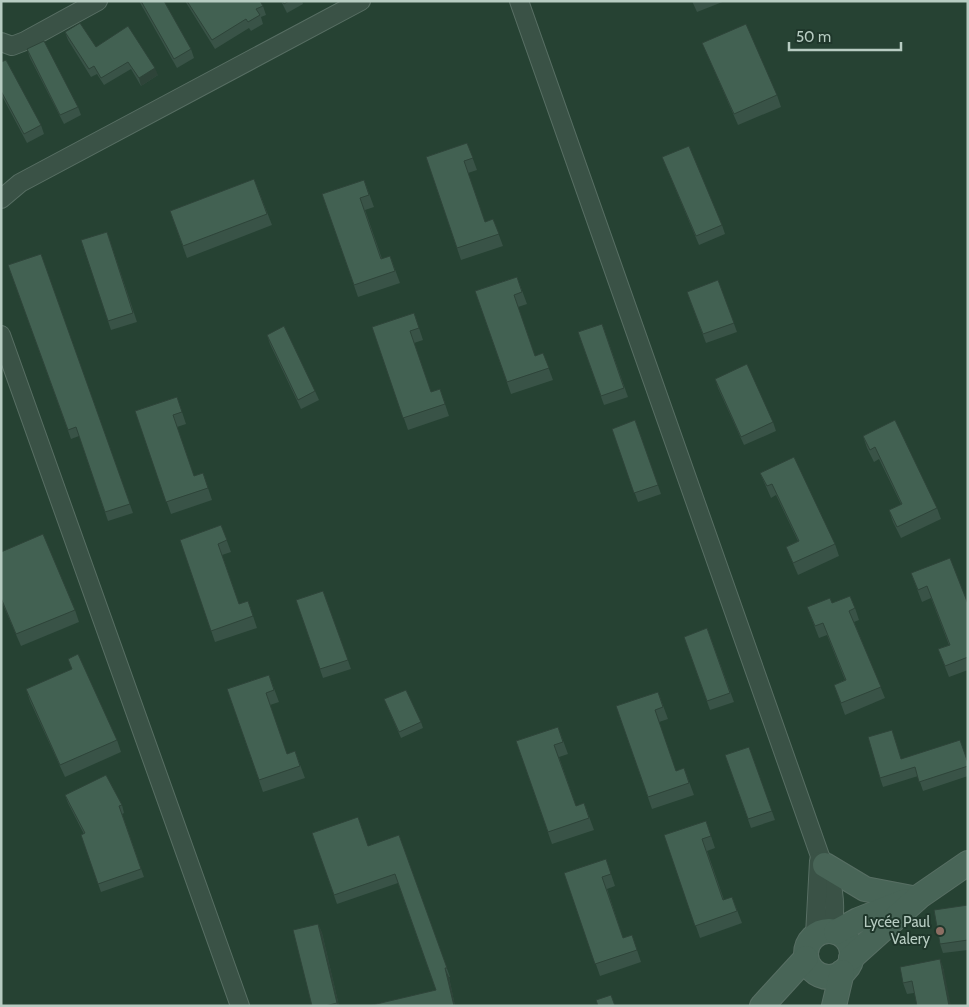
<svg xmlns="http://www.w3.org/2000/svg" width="969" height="1007" font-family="Cabin,sans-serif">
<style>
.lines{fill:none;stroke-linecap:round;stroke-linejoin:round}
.minor-casing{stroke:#586f64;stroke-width:20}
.secondary-casing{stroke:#586f64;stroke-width:26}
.minor{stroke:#3a5246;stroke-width:18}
.secondary{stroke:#486557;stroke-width:24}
.wall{fill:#395347}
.shaded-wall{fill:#2e4439}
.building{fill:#426152;stroke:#2e4439}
.education-dot{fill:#8d6e63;stroke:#1f372b;stroke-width:2}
.labels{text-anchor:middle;stroke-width:4;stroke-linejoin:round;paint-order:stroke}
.poi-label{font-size:15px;fill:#b7ccc2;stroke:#1f372b;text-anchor:end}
</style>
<rect width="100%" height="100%" fill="#264233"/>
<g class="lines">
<g class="minor-casing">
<g id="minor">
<path d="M519,1L820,856C833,877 838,906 831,931"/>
<path d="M1,42L12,46L25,41L98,1"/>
<path d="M1,199L20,183L361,1"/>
<path d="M1,335L240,1006"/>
<path d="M815,935L819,861"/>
</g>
</g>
<g class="secondary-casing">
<g id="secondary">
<path d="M825,865L865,889L912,898"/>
<circle cx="829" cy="954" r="23"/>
<path d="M836,932L858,920L906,901"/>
<path d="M851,958L920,896L968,863"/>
<path d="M762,1006L806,958"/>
<path d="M834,1006L842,972"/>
</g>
</g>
<use href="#minor" class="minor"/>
<use href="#secondary" class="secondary"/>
</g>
<g class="wall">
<path d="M139,1H164L191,49L194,58L177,68Z"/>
<path d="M185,1H260L263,6L266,15L261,17L263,24L251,31L249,28L215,49Z"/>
<path d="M281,1H302L303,4L287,13Z"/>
<path d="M692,1H725L697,12Z"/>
<path d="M65,32L96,47L158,75L141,86L131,69L104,85L97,74L91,77L68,40Z"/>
<path d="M702,43L777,95L781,107L738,125L707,54Z"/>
<path d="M27,49L78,107L81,115L64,124L30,58Z"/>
<path d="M1,62L41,125L44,134L27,143L1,94Z"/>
<path d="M467,143L477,170L468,173L485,222L493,219L503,246L461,260L426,157Z"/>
<path d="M662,157L722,225L725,234L699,245Z"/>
<path d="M254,179L272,225L187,258L170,211Z"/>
<path d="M364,180L374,207L365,210L382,259L390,256L400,283L358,297L322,194Z"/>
<path d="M107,232L137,322L111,330L81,240Z"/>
<path d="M41,254L133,513L108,521L79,436L71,439L8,265Z"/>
<path d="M517,277L527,304L518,307L535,356L543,353L553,380L511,394L475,291Z"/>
<path d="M718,280L737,332L706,343L687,292Z"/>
<path d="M414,313L423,340L414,343L431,392L440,389L449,416L408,430L372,327Z"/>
<path d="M602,324L628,397L604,405L578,332Z"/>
<path d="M267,335L315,391L319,400L301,409L270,344Z"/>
<path d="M715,379L773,422L776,431L744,445L718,388Z"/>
<path d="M177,397L186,424L177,427L194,476L203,473L212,500L171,514L135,411Z"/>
<path d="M635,420L661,494L638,502L612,429Z"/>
<path d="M863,436L937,508L941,519L901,538L893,522L889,510L901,504L879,459L874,462L867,448Z"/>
<path d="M760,473L835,544L839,556L798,575L786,547L798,541L776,495L771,498Z"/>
<path d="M221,525L231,552L222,555L239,604L248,601L257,628L215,642L180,540Z"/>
<path d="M1,552L75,610L79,622L21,646L1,600Z"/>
<path d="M911,573L968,604V670L949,677L938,649L949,645L931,598L922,602Z"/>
<path d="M323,591L351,669L323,678L296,600Z"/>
<path d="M832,603L855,608L859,620L854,622L885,698L845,715L834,685L845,680L827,635L819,638L807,607Z"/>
<path d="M707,628L734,702L710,710L684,637Z"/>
<path d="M68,659L117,740L121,752L65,777L30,701L26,689L72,669Z"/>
<path d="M269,675L279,702L270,705L287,754L295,751L305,778L263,792L227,689Z"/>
<path d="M658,692L668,719L659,722L676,771L684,768L694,795L652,809L616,706Z"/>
<path d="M384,699L421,722L423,728L401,738Z"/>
<path d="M558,727L568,754L559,757L576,806L584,803L594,830L552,844L516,741Z"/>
<path d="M892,730L901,759L968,762V776L923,791L918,776L883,787L880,778Z"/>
<path d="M749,747L775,820L751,828L725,755Z"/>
<path d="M65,795L122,805L124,813L122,814L144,877L101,892L81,835L84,834L68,803Z"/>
<path d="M706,821L715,848L707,851L724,900L732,897L742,923L700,938L664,835Z"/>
<path d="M312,833L368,846L399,835L450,977H449L455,1006H368L436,990L398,883L337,904Z"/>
<path d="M606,859L615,886L607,889L623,938L632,935L641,962L600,976L564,873Z"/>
<path d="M968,905V950L943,953L940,944Z"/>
<path d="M318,924L322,933L339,1006H312Z"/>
<path d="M940,959L944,971L914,993L907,994L903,983Z"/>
</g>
<g class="shaded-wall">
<path d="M155,68L158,75L141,86L139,78Z"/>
<path d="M318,924L322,933L339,1006H338L337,1003Z"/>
<path d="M940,959L944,971L951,1006H949Z"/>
<path d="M445,968L449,977L455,1006H454Z"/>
</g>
<g class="building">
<path d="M141,1H164L191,49L174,59Z"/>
<path d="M187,1H260L263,6L256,9L260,15L248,22L246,19L212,40Z"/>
<path d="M282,1H289L284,4Z"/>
<path d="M80,23L96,47L128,26L155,68L139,78L128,62L101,78L94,66L89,69L65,32Z"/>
<path d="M746,24L777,95L734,114L702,43Z"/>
<path d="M44,41L78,107L60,115L27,49Z"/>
<path d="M6,60L41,125L24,134L1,91V62Z"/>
<path d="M467,143L473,158L464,161L485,222L493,219L499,234L457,248L426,157Z"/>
<path d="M689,146L722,225L696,236L662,157Z"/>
<path d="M254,179L267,214L183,246L170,211Z"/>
<path d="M364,180L369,195L360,198L381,259L390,256L395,271L354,285L322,194Z"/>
<path d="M107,232L133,313L108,321L81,240Z"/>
<path d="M41,254L130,504L105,512L76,427L68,430L8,265Z"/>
<path d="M517,277L522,292L514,295L535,356L543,353L549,368L507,382L475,291Z"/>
<path d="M718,280L734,323L703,334L687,292Z"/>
<path d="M414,313L419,328L410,331L431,392L440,389L445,404L403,418L372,327Z"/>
<path d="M602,324L624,388L601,396L578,332Z"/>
<path d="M284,326L315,391L298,400L267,335Z"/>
<path d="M747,364L773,422L741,437L715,379Z"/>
<path d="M177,397L182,412L173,415L194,476L203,473L208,488L166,502L135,411Z"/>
<path d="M635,420L658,485L634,493L612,429Z"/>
<path d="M895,420L937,508L897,527L889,510L902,504L875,447L870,450L863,436Z"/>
<path d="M794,457L835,544L793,563L786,547L799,541L772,484L767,486L760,473Z"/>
<path d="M221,525L227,540L218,544L239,604L248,601L253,616L211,631L180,540Z"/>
<path d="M43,534L75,610L16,634L1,598V552Z"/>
<path d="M950,558L968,604V657L945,666L938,649L950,645L927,586L918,590L911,573Z"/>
<path d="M323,591L348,660L320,669L296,600Z"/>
<path d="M850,596L855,608L849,611L881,687L841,703L834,685L846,680L823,623L815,626L807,607L830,598L832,603Z"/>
<path d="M707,628L730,693L707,701L684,637Z"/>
<path d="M78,654L117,740L60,765L26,689L72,669L68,659Z"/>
<path d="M269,675L274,690L266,693L287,754L295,751L300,766L259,780L227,689Z"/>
<path d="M406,690L421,722L399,732L384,699Z"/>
<path d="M658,692L663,707L655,710L676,771L684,768L689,783L648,797L616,706Z"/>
<path d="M558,727L563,742L554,745L576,806L584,803L589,818L548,832L516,741Z"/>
<path d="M892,730L901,759L960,740L968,763V766L919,782L915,767L880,778L868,737Z"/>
<path d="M749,747L772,811L748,819L725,755Z"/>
<path d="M106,775L122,805L119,806L141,869L98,884L81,835L85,833L65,795Z"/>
<path d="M358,817L368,846L399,835L447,968H445L454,1006H368L436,990L395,874L334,895L312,833Z"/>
<path d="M706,821L711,836L702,839L723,900L732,897L737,911L695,926L664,835Z"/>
<path d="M606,859L611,874L602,877L623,938L632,935L637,950L595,964L564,873Z"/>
<path d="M968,905V940L940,944L934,910Z"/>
<path d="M318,924L337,1003L325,1006H312L293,930Z"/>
<path d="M940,959L949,1006H917L912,981L903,983L900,967Z"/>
<path d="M611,995L615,1006H598L596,1000Z"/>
</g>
<circle class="education-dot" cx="940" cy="931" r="5"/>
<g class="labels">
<g class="poi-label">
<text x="930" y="927">Lycée Paul<tspan x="930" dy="17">Valery</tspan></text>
</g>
</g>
<rect width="969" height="1007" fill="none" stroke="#b7ccc2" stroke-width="5"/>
<path d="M789 42v8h112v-8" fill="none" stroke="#b7ccc2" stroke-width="2.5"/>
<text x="796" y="42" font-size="15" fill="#b7ccc2" stroke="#1f372b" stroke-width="4" paint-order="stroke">50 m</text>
</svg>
